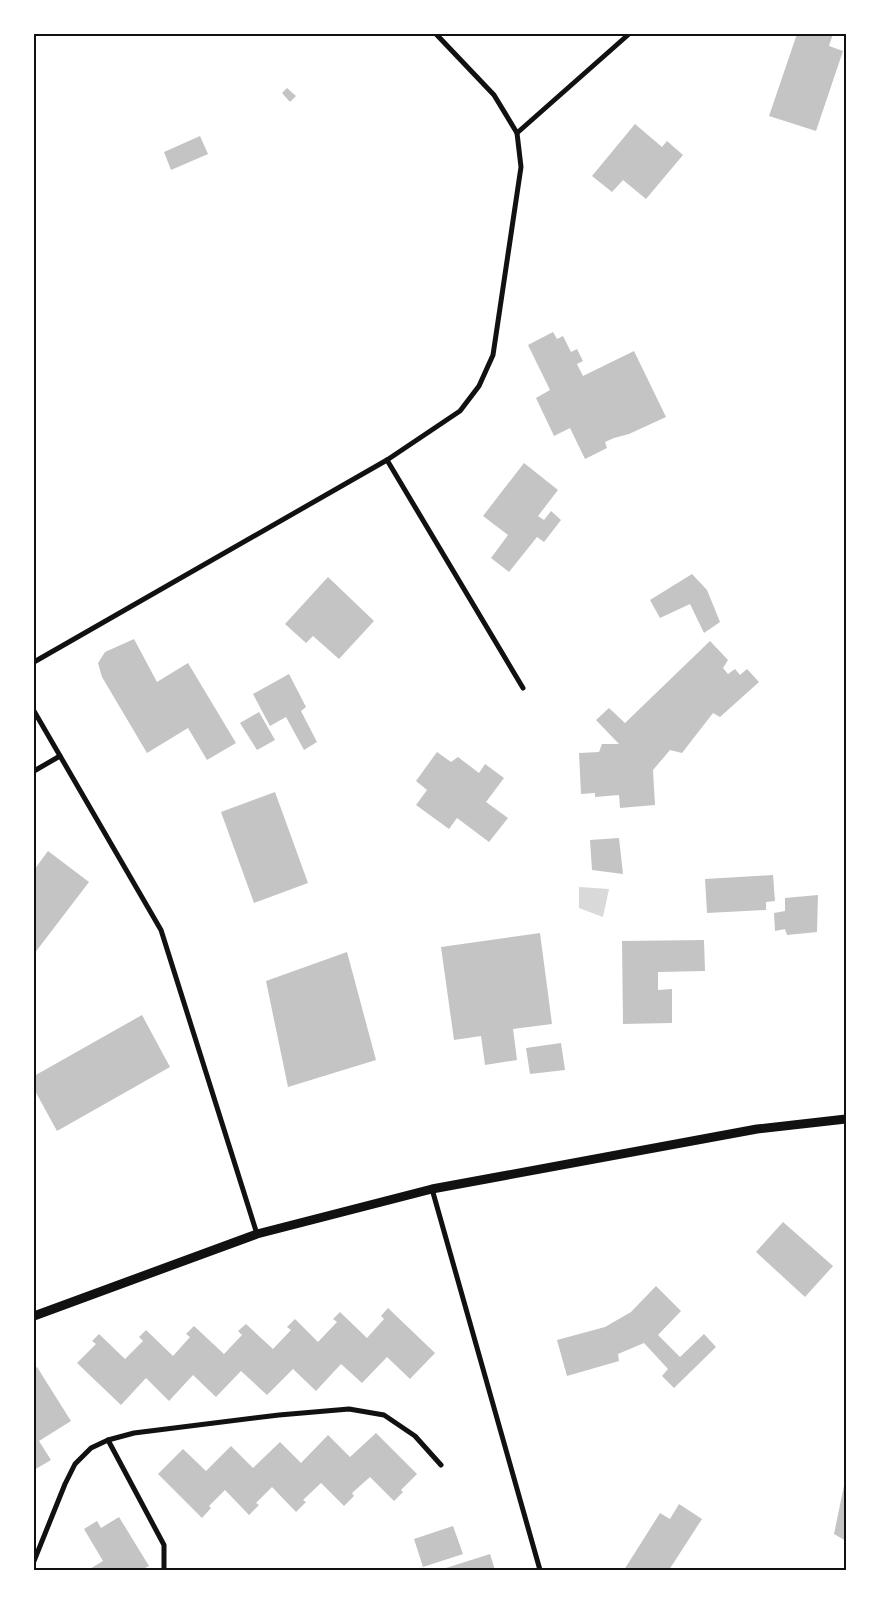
<svg xmlns="http://www.w3.org/2000/svg" width="880" height="1604" font-family="'Nunito Sans',sans-serif">
<style>
.water{fill:#d9d9d9}
.building{fill:#c4c4c4}
.lines{fill:none;stroke-linecap:round;stroke-linejoin:round}
.minor{stroke:#111;stroke-width:5}
.tertiary{stroke:#111;stroke-width:9}
.neatline{fill:none;stroke:#111;stroke-width:2}
</style>
<rect width="100%" height="100%" fill="#fff"/>
<path class="water" d="M579,887L609,889L603,917L579,908Z"/>
<g class="building">
<path d="M797,34H833L829,46L843,51L816,131L769,116Z"/>
<path d="M287,88L296,96L290,102L282,93Z"/>
<path d="M635,124L662,147L667,141L683,155L646,199L623,180L612,192L592,176Z"/>
<path d="M200,136L208,154L171,170L164,152Z"/>
<path d="M553,332L557,339L563,336L571,352L577,349L583,361L577,364L583,376L634,351L666,417L629,434L614,438L605,442L607,448L585,459L570,428L554,436L536,398L550,390L528,345Z"/>
<path d="M524,463L558,490L538,516L544,520L551,511L561,520L544,542L537,537L509,572L491,558L508,535L483,516Z"/>
<path d="M692,574L707,590L720,622L704,633L690,604L660,618L650,600Z"/>
<path d="M328,577L374,621L339,659L313,636L306,643L285,624Z"/>
<path d="M134,639L157,682L188,663L236,743L207,760L188,728L147,753L102,677L98,663L105,652Z"/>
<path d="M710,641L728,660L723,668L728,674L735,669L740,675L747,669L759,682L720,717L713,713L682,753L670,750L653,770L655,805L620,808L619,795L595,797V793L581,794L579,753L599,752L602,744H619L596,720L609,708L625,723Z"/>
<path d="M289,674L306,707L301,711L317,742L304,750L286,717L270,726L253,694Z"/>
<path d="M259,712L275,740L257,750L240,723Z"/>
<path d="M437,752L451,762L458,757L479,773L485,764L504,778L486,802L508,818L489,842L457,818L449,829L416,805L427,790L416,781Z"/>
<path d="M275,792L308,883L254,903L221,812Z"/>
<path d="M619,838L623,874L592,870L590,840Z"/>
<path d="M48,851L89,882L34,954V870Z"/>
<path d="M773,875L775,901L766,902V910L707,913L705,879Z"/>
<path d="M818,895L817,932L787,935L785,929L775,931L774,913L785,911V898Z"/>
<path d="M540,933L552,1024L513,1029L517,1060L485,1065L481,1036L454,1040L441,947Z"/>
<path d="M704,940L705,971L658,972V990L672,989V1023L623,1024L622,941Z"/>
<path d="M347,952L376,1060L288,1087L266,981Z"/>
<path d="M142,1015L170,1067L57,1131L34,1089V1076Z"/>
<path d="M561,1043L565,1070L530,1074L526,1048Z"/>
<path d="M783,1222L833,1266L805,1297L756,1252Z"/>
<path d="M656,1286L681,1311L658,1335L680,1357L704,1334L716,1347L674,1388L662,1376L668,1369L644,1343L618,1354L619,1361L567,1376L557,1340L605,1327L631,1312Z"/>
<path d="M388,1308L435,1353L410,1379L387,1357L362,1383L341,1364L316,1391L293,1369L267,1395L241,1371L216,1397L193,1375L169,1401L146,1378L121,1405L77,1363L96,1344L92,1341L99,1334L125,1359L143,1341L139,1337L146,1330L173,1356L190,1337L186,1334L194,1326L224,1354L242,1335L238,1331L246,1324L273,1349L291,1330L287,1327L295,1319L318,1342L337,1322L333,1319L340,1312L367,1338L384,1319L381,1316Z"/>
<path d="M37,1367L71,1421L39,1441L51,1460L34,1470V1369Z"/>
<path d="M376,1433L417,1474L401,1490L403,1492L394,1501L370,1477L352,1493L354,1496L344,1506L321,1483L303,1500L306,1502L296,1512L272,1487L256,1503L259,1505L249,1515L225,1490L209,1506L211,1508L202,1518L158,1474L183,1449L206,1471L231,1446L253,1468L280,1442L301,1463L328,1435L350,1457Z"/>
<path d="M845,1481H846V1541L834,1534Z"/>
<path d="M679,1504L702,1519L669,1570H624L660,1513L670,1519Z"/>
<path d="M119,1517L149,1566L141,1570H88L103,1561L84,1529L97,1521L101,1528Z"/>
<path d="M453,1526L463,1554L423,1567L414,1539Z"/>
<path d="M490,1554L495,1570H446V1568Z"/>
</g>
<g class="lines">
<g class="minor">
<path d="M517,133L629,34"/>
<path d="M387,460L523,688"/>
<path d="M34,662L387,460L460,411L479,386L493,355L521,167L517,133L494,95L436,34"/>
<path d="M34,711L161,930L257,1234"/>
<path d="M34,771L60,756"/>
<path d="M432,1189L540,1570"/>
<path d="M108,1440L164,1545V1570"/>
<path d="M34,1561L65,1484L75,1464L91,1448L108,1440L134,1433L279,1415L349,1409L384,1415L415,1436L441,1465"/>
</g>
<path class="tertiary" d="M34,1316L257,1234L432,1189L757,1129L846,1119"/>
</g>
<rect width="880" height="1604" fill="none" stroke="#ffffff" stroke-width="70"/>
<rect x="35" y="35" width="810" height="1534" class="neatline"/>
</svg>
